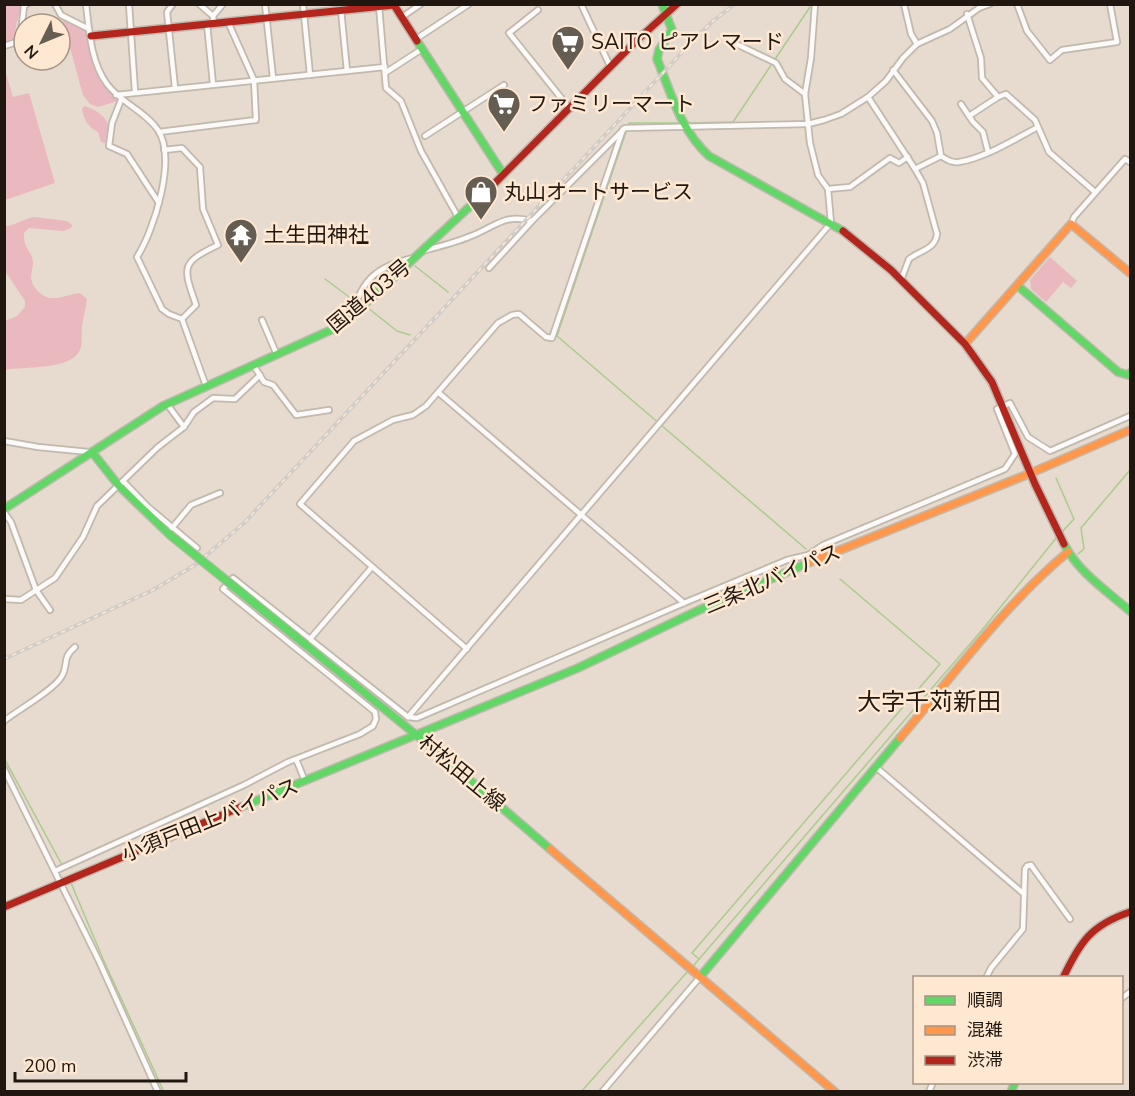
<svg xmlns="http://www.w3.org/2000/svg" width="1135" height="1096" font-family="'Nunito Sans','Noto Sans JP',sans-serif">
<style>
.green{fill:#e9b9bf}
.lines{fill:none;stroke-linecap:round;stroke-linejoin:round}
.stream{stroke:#aacc8d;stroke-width:1.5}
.street-casing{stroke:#c1b9ae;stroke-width:8}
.fast-casing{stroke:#c1b9ae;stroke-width:10}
.slow-casing{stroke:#c1b9ae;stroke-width:10}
.jam-casing{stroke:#c1b9ae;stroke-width:10}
.street{stroke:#fbfaf8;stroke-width:4.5}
.fast{stroke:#63d668;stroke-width:7}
.slow{stroke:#ff974d;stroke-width:7}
.jam{stroke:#b3261e;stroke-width:7}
.rail-casing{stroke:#d0cdc9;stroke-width:4}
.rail{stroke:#ffe8d1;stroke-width:1.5;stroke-dasharray:4.5;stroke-linecap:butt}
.fast-bridge-casing{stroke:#c1b9ae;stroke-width:10;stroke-linecap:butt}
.fast-bridge{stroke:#63d668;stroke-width:8}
.labels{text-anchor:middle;stroke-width:5;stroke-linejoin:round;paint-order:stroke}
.poi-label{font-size:21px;fill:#201810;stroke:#ffe8d1;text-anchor:start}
.street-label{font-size:21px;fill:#201810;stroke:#ffe8d1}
.quarter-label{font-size:24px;fill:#201810;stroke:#ffe8d1}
</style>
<rect width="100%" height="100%" fill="#e6dbce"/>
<g class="green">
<path d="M5,5H23C18,12 15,31 14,40L5,44Z"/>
<path d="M61,15L89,29L100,71L121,100L98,107L90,104L83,95Z"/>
<path d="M5,70L13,97L29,93L55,183L5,200Z"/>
<path d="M84,106C101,111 116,123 105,143L101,142L98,132C89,128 83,119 82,109Z"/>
<path d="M34,217L67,221L72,225L71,228L63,231L29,228L24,233C23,250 32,249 33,263C33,268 31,273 31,278C32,283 33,286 37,290C49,305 64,295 80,293L87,299C86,308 83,317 82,327C81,334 83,342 80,350C70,371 23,366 5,370V321L17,316L25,307V301L5,271V225L8,226C17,224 24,219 34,217Z"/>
<path d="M1050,257L1077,281L1071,288L1063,282L1046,302L1031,289L1030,280Z"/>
</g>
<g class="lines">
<g class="stream">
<path d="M679,123H629L557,336L806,549"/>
<path d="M687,123L733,122L810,7"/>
<path d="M415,266L448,292"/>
<path d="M384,273L400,266"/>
<path d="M325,279L352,299"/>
<path d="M368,308L397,331L410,335"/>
<path d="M1056,478L1074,519L1061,533"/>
<path d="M1078,554L1084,549L1081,528L1130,470"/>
<path d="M4,758L62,865"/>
<path d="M71,883L103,959L164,1092"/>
<path d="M699,959L692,953L940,664L840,579"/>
<path d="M694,965L982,630L1057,537"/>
<path d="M581,1092L688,971"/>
</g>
<g class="street-casing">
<g id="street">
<path d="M55,4L61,15L89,29"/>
<path d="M86,4C89,30 91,63 107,84C121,103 145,111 158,130C177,159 154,230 137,257L162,309L169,314L182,319L206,386"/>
<path d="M129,4L135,92"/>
<path d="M173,4L167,12L175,88"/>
<path d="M199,4L213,16L214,24"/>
<path d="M265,4L273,78"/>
<path d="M303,4L310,75"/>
<path d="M581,4L611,68"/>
<path d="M904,4L911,34L917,44"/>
<path d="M1017,4L1027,31L1050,60L1062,50L1117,42L1110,4"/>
<path d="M379,6L386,88L401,101L421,151L458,217"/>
<path d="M341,10L347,71"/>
<path d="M538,10L509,33L570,109"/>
<path d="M967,14L981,58L982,78L998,97L1006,94L1035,120L1049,152L1095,192"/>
<path d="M213,16L223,4"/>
<path d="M402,17L421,4"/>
<path d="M207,24L213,84"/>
<path d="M416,39L469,4"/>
<path d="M728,40L776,63L785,79L805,94"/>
<path d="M4,46L20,41L24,6L27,4"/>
<path d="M893,70L932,121L937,133L941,156C947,160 952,163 959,162C985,158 1015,139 1038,127"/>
<path d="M385,73L422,49"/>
<path d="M116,95L385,67"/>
<path d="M868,97L915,169L923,183L937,234C935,250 920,250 909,259L901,280"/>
<path d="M121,100L112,123L109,146L127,154L159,203"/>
<path d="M961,104L973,122L983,132L988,152"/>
<path d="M969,116L998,97"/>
<path d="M159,132L256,120L254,80L228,22"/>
<path d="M425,136L504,85"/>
<path d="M164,150L182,148L200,167L203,209L218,245C180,263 183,267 196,305L182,319"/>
<path d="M915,169L941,156"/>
<path d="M828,189L850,187L890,158L899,163L908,157"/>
<path d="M1071,224L1074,217L1125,159L1130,162"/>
<path d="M426,250C441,246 457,242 471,236C495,227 504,213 532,221L625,128L808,124L824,120L841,114L868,97L886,81L903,58L917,44L950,29L979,8L990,4"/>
<path d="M489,268L532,221"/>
<path d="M353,313C362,278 379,266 413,258"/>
<path d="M262,320L277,355"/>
<path d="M254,366L264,382L273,385L296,415L329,410"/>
<path d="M439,393L684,603"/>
<path d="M167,404L184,427"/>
<path d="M4,441L38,447L89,452"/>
<path d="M124,482L148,507L197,548"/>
<path d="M4,512L11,522L36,590L50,610"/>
<path d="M172,528L191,505L220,493"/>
<path d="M4,599L21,600L55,578L83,537L97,506L158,447L184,427L194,412L213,398L235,399L260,375"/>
<path d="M310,639L372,567"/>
<path d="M467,649L300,504L354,441L393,420L413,415L426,406L498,323L512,315L519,314L546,337L552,338L623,129"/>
<path d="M408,717L831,223L828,189L818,175L810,143L805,94L811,58L815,4"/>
<path d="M4,721C18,710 54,690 62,676C69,664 61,659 75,647"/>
<path d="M296,759L305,781"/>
<path d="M877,768L1024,894"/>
<path d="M4,769L99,961L158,1092"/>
<path d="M55,871L244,785L288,762L360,734L373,726L376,719L375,712L223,589L233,578L408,717L417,718L684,603L787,560L808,555L823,545L1005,469L1015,454L997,409L1010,403L1028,437L1050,451L1130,416"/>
<path d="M986,978L991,968L1023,929L1025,869L1027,866L1031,865L1033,868L1070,919"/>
<path d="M1122,998L1130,992"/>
<path d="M602,1092L700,977"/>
<path d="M929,1092L933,1082"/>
</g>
</g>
<g class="fast-casing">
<g id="fast">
<path d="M662,4L672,30L659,50L657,59C671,93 681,131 709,156L843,231"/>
<path d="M417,41L503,174"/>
<path d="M1018,286L1118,372L1128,375L1130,373"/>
<path d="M92,452L119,486L169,534"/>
<path d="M4,509L163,406L342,325L495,183"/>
<path d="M1064,544C1078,572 1107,591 1130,611"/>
<path d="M306,645L437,752L550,849"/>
<path d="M241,807L578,668L697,611L808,563"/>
<path d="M700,977L900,738"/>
<path d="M1011,1092L1015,1082"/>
</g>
</g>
<g class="slow-casing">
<g id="slow">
<path d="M965,344L1071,224L1130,273"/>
<path d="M808,563L1031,473L1130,430"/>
<path d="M900,738C954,675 1004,605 1068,552"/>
<path d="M550,849L835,1092"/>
</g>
</g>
<g class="jam-casing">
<g id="jam">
<path d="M91,36L394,5L417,41"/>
<path d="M495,183L635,42L677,4"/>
<path d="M843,231L891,270L965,344L992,382L1035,484L1064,544"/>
<path d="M4,907L241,807"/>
<path d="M1063,978C1080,942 1091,925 1130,912"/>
</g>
</g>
<use href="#street" class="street"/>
<use href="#fast" class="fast"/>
<use href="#slow" class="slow"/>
<use href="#jam" class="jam"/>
<g class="rail-casing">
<path id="rail" d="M4,659L153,590L195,565L244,523L687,47L713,21L735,4"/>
</g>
<use href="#rail" class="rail"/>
<g class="fast-bridge-casing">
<path id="fast-bridge" d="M169,534L306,645"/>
</g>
<use href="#fast-bridge" class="fast-bridge"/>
</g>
<defs>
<g id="supermarket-pin" transform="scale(1.725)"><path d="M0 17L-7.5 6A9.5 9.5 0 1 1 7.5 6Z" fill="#655c52" stroke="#ffe8d1"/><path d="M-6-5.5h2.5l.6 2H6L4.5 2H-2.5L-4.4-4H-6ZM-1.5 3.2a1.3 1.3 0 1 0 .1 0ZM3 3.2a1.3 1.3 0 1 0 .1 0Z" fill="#fff"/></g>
<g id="shop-pin" transform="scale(1.725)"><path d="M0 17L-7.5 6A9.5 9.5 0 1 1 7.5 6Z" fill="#655c52" stroke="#ffe8d1"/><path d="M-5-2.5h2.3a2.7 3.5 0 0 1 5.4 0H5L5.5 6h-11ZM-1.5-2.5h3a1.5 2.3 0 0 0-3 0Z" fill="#fff"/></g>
<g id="temple-pin" transform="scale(1.725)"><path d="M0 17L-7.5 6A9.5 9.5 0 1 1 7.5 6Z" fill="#655c52" stroke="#ffe8d1"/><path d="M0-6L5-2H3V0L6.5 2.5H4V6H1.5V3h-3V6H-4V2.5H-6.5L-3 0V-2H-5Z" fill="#fff"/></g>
</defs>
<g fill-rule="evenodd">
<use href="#supermarket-pin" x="568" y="42"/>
<use href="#supermarket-pin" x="504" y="104"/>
<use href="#shop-pin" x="481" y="192"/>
<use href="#temple-pin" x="241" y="235"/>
</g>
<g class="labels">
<g class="poi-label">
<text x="591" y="49">SAITO ピアレマード</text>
<text x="527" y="111">ファミリーマート</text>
<text x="504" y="199">丸山オートサービス</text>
<text x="264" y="242">土生田神社</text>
</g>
<g class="street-label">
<text transform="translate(369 296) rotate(-40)" y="7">国道403号</text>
<text transform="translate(772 579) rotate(-23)" y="7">三条北バイパス</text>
<text transform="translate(462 773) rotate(40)" y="7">村松田上線</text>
<text transform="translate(210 820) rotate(-22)" y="7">小須戸田上バイパス</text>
</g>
<g class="quarter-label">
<text x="929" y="710">大字千苅新田</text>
</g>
</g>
<rect width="1135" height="1096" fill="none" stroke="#201810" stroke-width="12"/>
<rect x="913" y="976" width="210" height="108" fill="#ffe8d1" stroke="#a69584" stroke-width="1.5"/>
<rect x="925" y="996" width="30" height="9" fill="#63d668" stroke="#a69584" stroke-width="1.5"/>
<text x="967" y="1006" font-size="18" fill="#201810">順調</text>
<rect x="925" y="1026" width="30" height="9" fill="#ff974d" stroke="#a69584" stroke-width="1.5"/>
<text x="967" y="1036" font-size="18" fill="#201810">混雑</text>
<rect x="925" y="1056" width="30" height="9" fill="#b3261e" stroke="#a69584" stroke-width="1.5"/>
<text x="967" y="1066" font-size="18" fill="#201810">渋滞</text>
<g transform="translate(42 42) rotate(227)"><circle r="28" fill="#ffe8d1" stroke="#a69584" stroke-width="1.5"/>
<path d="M0-4.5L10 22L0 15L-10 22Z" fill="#655c52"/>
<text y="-9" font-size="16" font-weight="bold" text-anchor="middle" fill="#201810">N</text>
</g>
<path d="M15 1072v9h171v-9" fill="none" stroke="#201810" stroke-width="3"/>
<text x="24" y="1072" font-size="18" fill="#201810" stroke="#ffe8d1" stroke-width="4.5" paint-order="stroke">200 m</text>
</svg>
